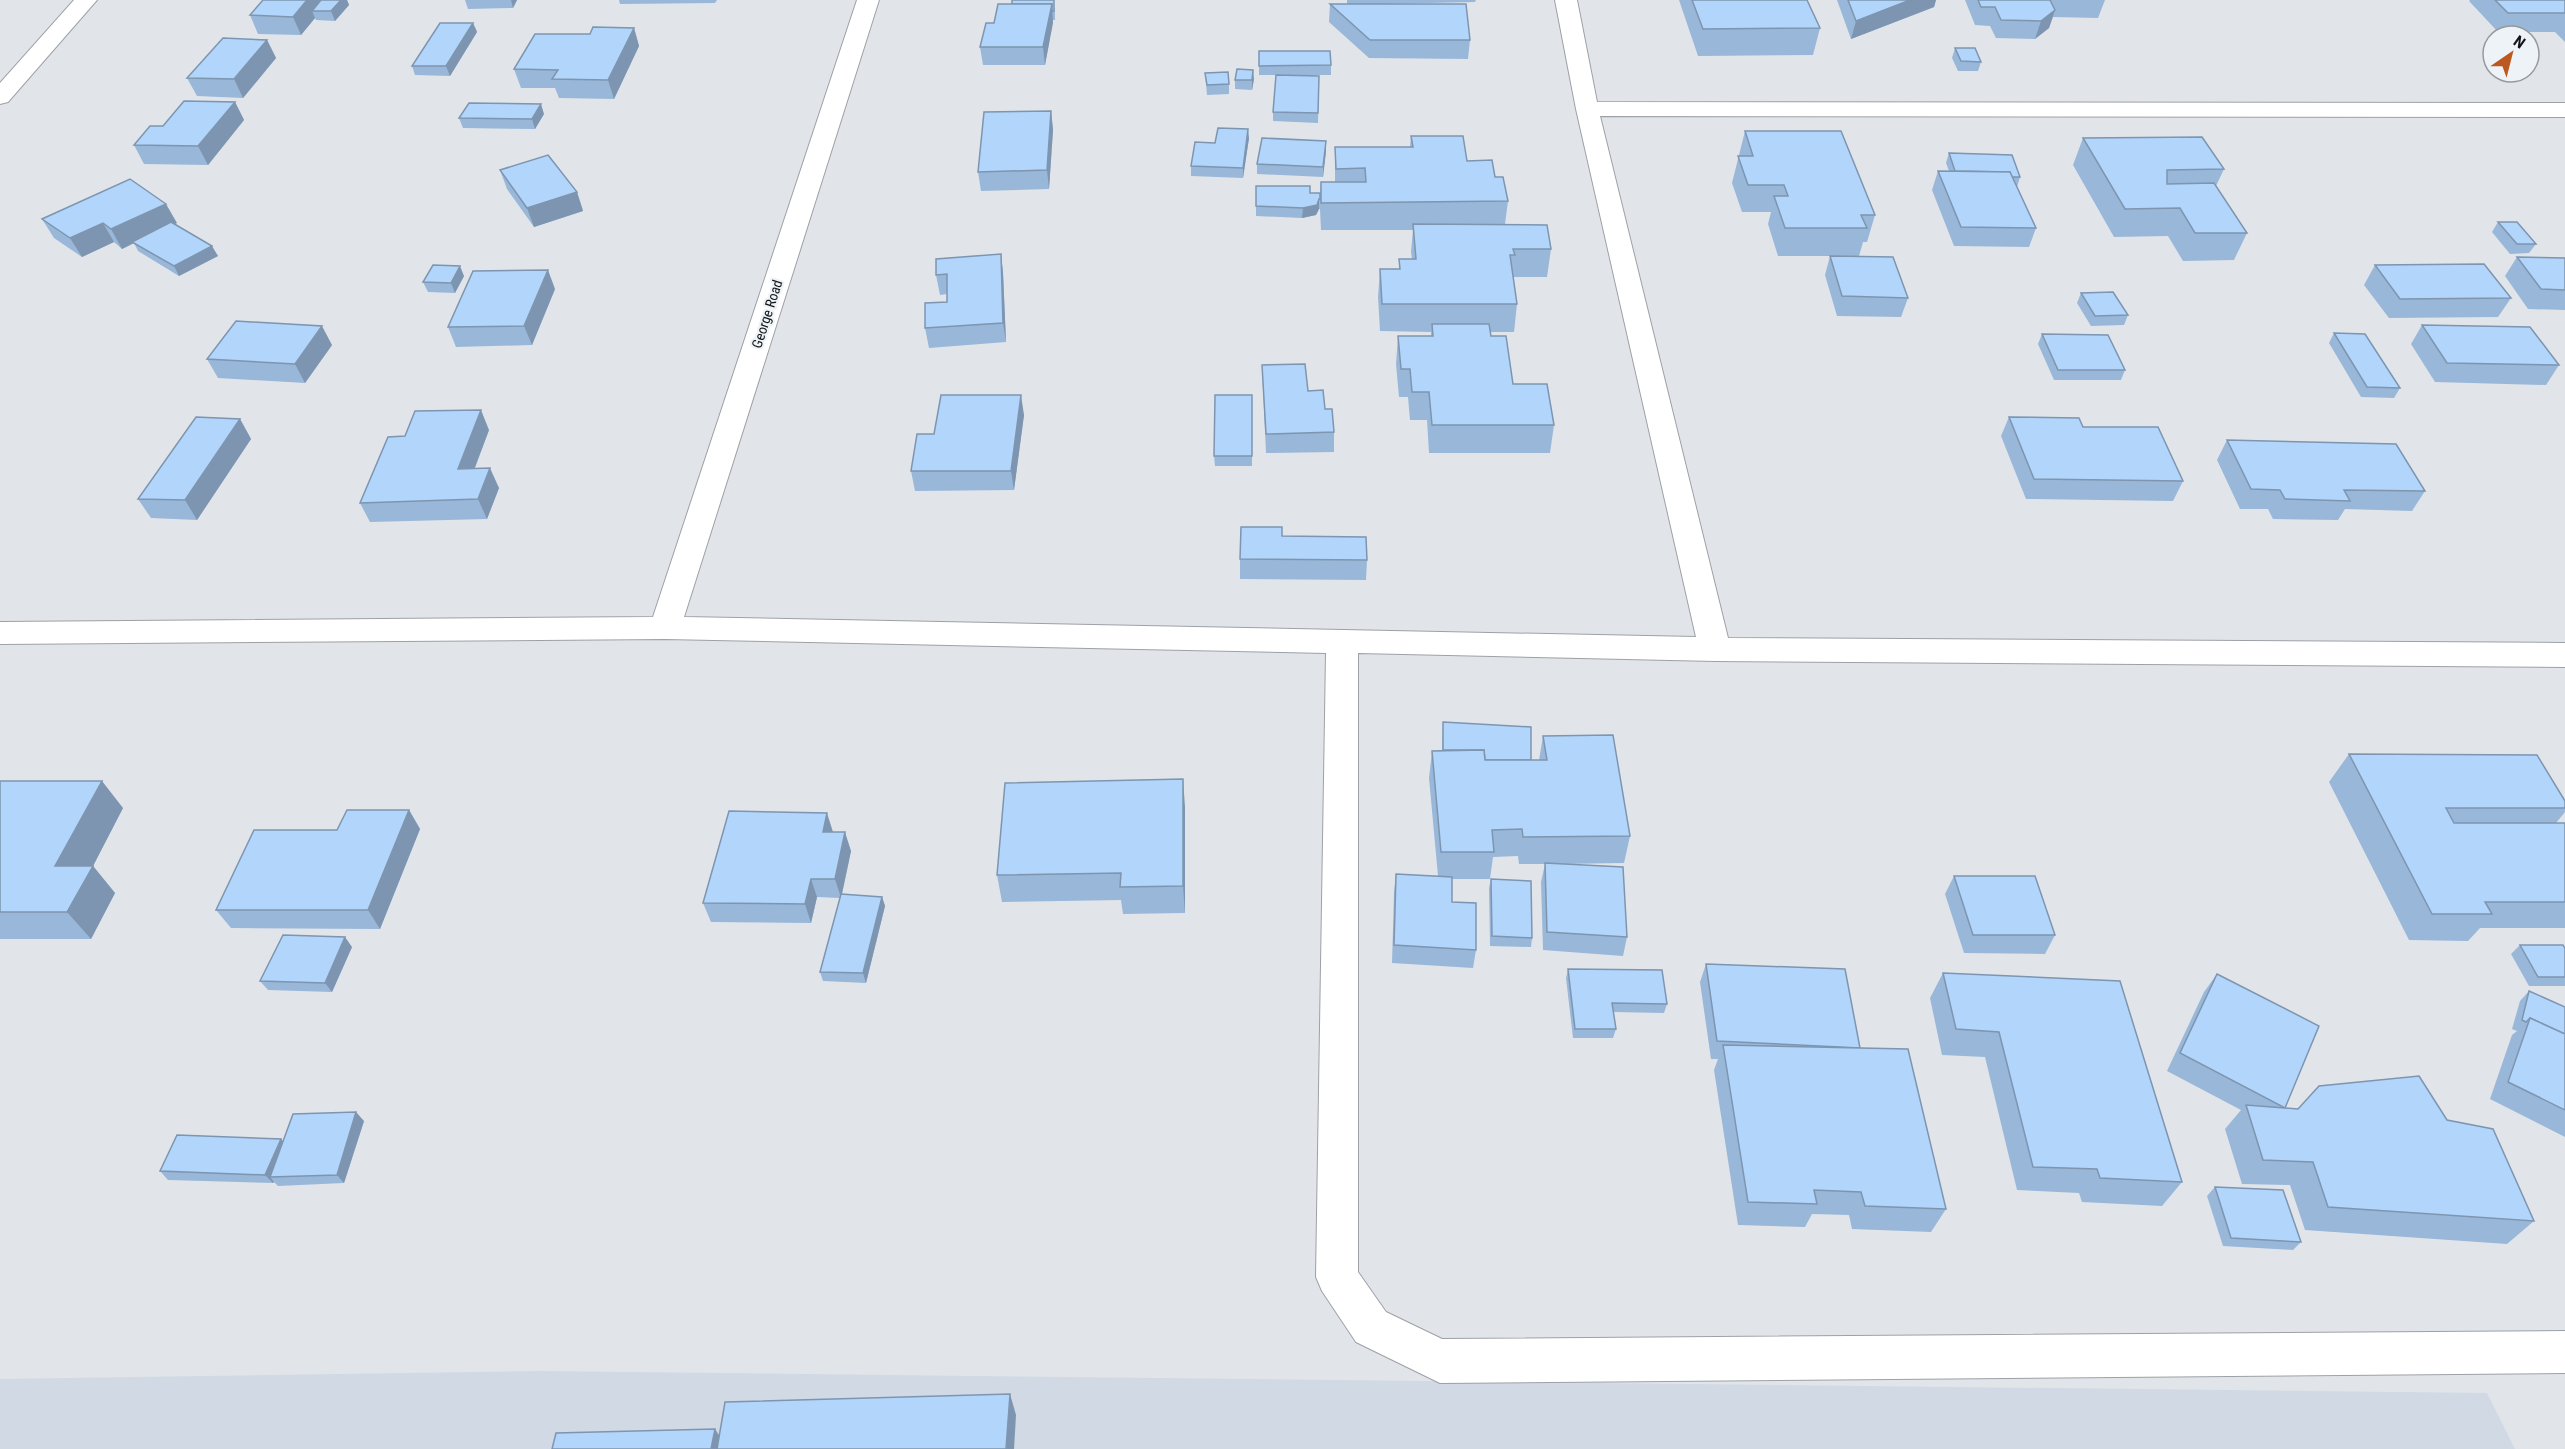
<svg xmlns="http://www.w3.org/2000/svg" width="2565" height="1449" font-family="'Roboto Condensed',sans-serif">
<style>
.built{fill:#d0d9e4}
.lines{fill:none;stroke-linecap:round;stroke-linejoin:round}
.minor-casing{stroke:#9da1a6;stroke-width:2}
.minor{fill:#fff;fill-rule:evenodd}
.wall{fill:#99b7d8}
.shaded-wall{fill:#7d95b0}
.building{fill:#b2d5fb;stroke:#7d95b0;stroke-width:1.5}
.labels{text-anchor:middle;stroke-width:4.5;stroke-linejoin:round;paint-order:stroke}
.far-street-label{font-size:14px;fill:#121415;stroke:#eef3f7}
</style>
<rect width="100%" height="100%" fill="#e1e5ea"/>
<path class="built" d="M538,1371L2487,1393L2515,1449H0V1379Z"/>
<g class="lines">
<g class="minor-casing">
<g id="minor">
<path d="M74,0H97L8,102L0,104V83Z"/>
<path d="M857,0H879L684,617L1696,637L1576,109L1555,0H1577L1597,102L2565,103V117L1600,116L1728,638L2565,643V667L1715,661L1358,653V1272L1386,1312L1442,1339L2565,1331V1373L1440,1383L1356,1342L1322,1291L1316,1277L1326,653L665,639L0,644V622L653,617Z"/>
</g>
</g>
<use href="#minor" class="minor"/>
</g>
<g class="wall">
<path d="M263,0H347L349,5L335,21L316,20L315,18L301,35L258,34L250,15Z"/>
<path d="M465,0H517L513,8L468,9Z"/>
<path d="M619,0H717L715,3L620,4Z"/>
<path d="M1347,0H1476L1475,2L1382,4L1470,40L1468,59L1369,58L1329,22L1330,4H1347Z"/>
<path d="M1679,0H1807L1820,28L1813,55L1698,56Z"/>
<path d="M1837,0H1936L1934,7L1851,39Z"/>
<path d="M1965,0H2105L2098,18L2053,17L2049,28L2035,39L1996,38L1990,26L1975,25Z"/>
<path d="M2470,0H2565V42L2555,32H2498L2469,1Z"/>
<path d="M1055,8V20H1053L1045,65H983L980,47Z"/>
<path d="M473,23L477,32L450,76L415,75L412,66Z"/>
<path d="M634,28L639,46L614,99L559,98L555,88H521L514,69L590,34Z"/>
<path d="M267,40L276,58L243,98L197,96L187,78Z"/>
<path d="M1955,48L1981,62L1978,71H1958L1952,58Z"/>
<path d="M1259,51L1331,65V75H1259Z"/>
<path d="M1205,73L1229,84V94L1207,95Z"/>
<path d="M1319,76L1318,123L1273,121V112Z"/>
<path d="M1254,79L1252,90L1235,89V80Z"/>
<path d="M235,102L244,120L208,165L144,164L134,145L163,126Z"/>
<path d="M1051,111L1053,130L1049,189L981,191L978,172Z"/>
<path d="M544,114L535,129L463,128L459,118Z"/>
<path d="M1745,131L1875,215L1867,242H1863L1859,256H1778L1768,224L1771,212H1742L1732,183Z"/>
<path d="M1411,136L1467,161L1495,177L1508,201L1505,224L1551,249L1547,277H1513L1517,304L1514,332H1490L1491,336L1513,384L1554,425L1550,453H1429L1427,420H1410L1408,397H1399L1396,364L1398,336H1431V332L1380,331L1378,297L1380,269H1399V259H1412L1411,252L1413,230H1321L1320,209H1319L1316,215L1302,218L1256,216V186L1310,193H1320L1321,182H1335V147H1410Z"/>
<path d="M1249,138L1243,178L1191,176V166L1215,143Z"/>
<path d="M2083,138L2224,169L2216,186L2247,233L2234,260L2183,261L2168,236L2114,237L2073,165Z"/>
<path d="M1326,151L1323,177L1257,174V164Z"/>
<path d="M1949,153L2020,177L2017,187L2036,228L2029,247L1954,246L1932,190L1938,171H1949L1946,163Z"/>
<path d="M500,170L577,192L583,211L534,227L507,189Z"/>
<path d="M42,219L177,223L174,224L218,256L179,276L138,251L134,243L122,249L114,242L82,257L54,238Z"/>
<path d="M2498,222L2536,244L2529,253L2510,254L2492,232Z"/>
<path d="M1001,254L1003,273L1006,342L929,348L925,328L947,302V294L940,295L936,275Z"/>
<path d="M1830,256L1908,298L1901,317L1837,316L1825,275Z"/>
<path d="M2517,257L2565,258V310L2528,309L2505,276Z"/>
<path d="M2375,265L2511,298L2498,317L2389,318L2364,285Z"/>
<path d="M464,276L455,293L428,292L423,282Z"/>
<path d="M555,289L532,345L456,347L448,327Z"/>
<path d="M2081,293L2128,315L2124,325L2091,326L2077,303Z"/>
<path d="M2422,325L2559,365L2546,385L2435,382L2411,344Z"/>
<path d="M2334,333L2400,388L2394,398L2361,397L2329,343Z"/>
<path d="M2042,334L2125,370L2121,380H2054L2038,344Z"/>
<path d="M332,345L305,383L218,378L207,359Z"/>
<path d="M1262,365L1308,391L1334,432V452L1266,453Z"/>
<path d="M1252,395V466H1215L1214,456Z"/>
<path d="M1024,415L1014,490L915,491L911,471Z"/>
<path d="M2009,417L2083,427L2183,481L2173,501L2026,499L2001,436Z"/>
<path d="M240,419L251,439L197,520L151,518L138,499Z"/>
<path d="M489,430L475,468L499,488L487,519L370,522L360,503L405,436Z"/>
<path d="M2227,440L2425,491L2412,511L2345,509L2338,520L2273,519L2268,509H2240L2217,460Z"/>
<path d="M1282,536L1367,560L1366,580L1240,579V559Z"/>
<path d="M1443,722L1531,760H1539L1543,736L1630,836L1624,863L1561,864L1627,937L1623,956L1543,950L1541,882L1545,864H1519L1518,856L1493,857L1490,879H1452V902L1476,950L1473,968L1392,963L1394,892L1396,874L1438,876L1429,778L1432,751L1442,750Z"/>
<path d="M2349,754L2565,801V812L2556,823H2565V928H2480L2468,941L2409,940L2329,782Z"/>
<path d="M0,781L123,808L93,866L115,893L91,939H0Z"/>
<path d="M1185,807V913L1123,914L1121,900L1002,902L997,875Z"/>
<path d="M409,810L420,829L380,929L231,928L216,910L337,830Z"/>
<path d="M833,832L851,851L842,894L882,897L885,906L866,983L823,981L820,972L840,898L817,897L811,923L711,922L703,903Z"/>
<path d="M1954,876L2055,935L2045,954L1964,953L1945,894Z"/>
<path d="M1491,879L1532,938L1531,947L1490,946L1489,888Z"/>
<path d="M2520,945L2565,948V986H2529L2511,954Z"/>
<path d="M352,947L332,992L268,990L260,981Z"/>
<path d="M1706,964L1860,1048L1946,1209L1931,1232L1852,1229L1849,1215L1812,1214L1805,1227L1738,1225L1714,1070L1718,1059H1711L1700,982Z"/>
<path d="M1568,969L1667,1004L1664,1013L1613,1012L1616,1029L1613,1038H1573L1566,978Z"/>
<path d="M1943,973L2182,1182L2162,1206L2082,1202L2079,1193L2017,1190L1985,1057L1942,1055L1930,998Z"/>
<path d="M2217,974L2285,1108L2447,1120L2534,1221L2507,1244L2305,1230L2290,1185L2242,1184L2225,1129L2241,1110L2167,1071L2204,992Z"/>
<path d="M2529,991L2565,1007V1137L2490,1099L2512,1035L2517,1031L2512,1029L2520,1001Z"/>
<path d="M364,1121L344,1183L278,1186L274,1182L273,1183L168,1180L160,1171L281,1139L283,1141Z"/>
<path d="M2215,1187L2301,1242L2293,1250L2223,1246L2207,1196Z"/>
</g>
<g class="shaded-wall">
<path d="M307,0H329L312,11L315,18L301,35L293,17Z"/>
<path d="M341,0H347L349,5L335,21L331,11Z"/>
<path d="M511,0H517L513,8Z"/>
<path d="M1910,0H1936L1934,7L1851,39L1856,21Z"/>
<path d="M1052,4L1053,23L1045,65L1043,47Z"/>
<path d="M2055,10L2049,28L2035,39L2041,21Z"/>
<path d="M473,23L477,32L450,76L446,66Z"/>
<path d="M634,28L639,46L614,99L608,80Z"/>
<path d="M267,40L276,58L243,98L234,79Z"/>
<path d="M1253,70L1254,79L1252,90V80Z"/>
<path d="M235,102L244,120L208,165L198,146Z"/>
<path d="M541,104L544,114L535,129L532,119Z"/>
<path d="M1051,111L1053,130L1049,189L1047,170Z"/>
<path d="M1248,129L1249,138L1243,178V168Z"/>
<path d="M1326,141V151L1323,177V167Z"/>
<path d="M577,192L583,211L534,227L527,208Z"/>
<path d="M1319,199V209L1316,215L1302,218L1303,208Z"/>
<path d="M166,204L177,223L135,243L132,242L134,243L122,249L111,229Z"/>
<path d="M103,223L114,242L82,257L70,238Z"/>
<path d="M212,246L218,256L179,276L174,266Z"/>
<path d="M1001,254L1003,273L1006,342L1003,323Z"/>
<path d="M460,266L464,276L455,293L451,283Z"/>
<path d="M548,270L555,289L532,345L524,326Z"/>
<path d="M322,326L332,345L305,383L295,364Z"/>
<path d="M1021,395L1024,415L1014,490L1011,471Z"/>
<path d="M481,410L489,430L467,488L458,469Z"/>
<path d="M240,419L251,439L197,520L185,500Z"/>
<path d="M490,468L499,488L487,519L478,499Z"/>
<path d="M1183,779L1185,807V913L1183,886Z"/>
<path d="M102,781L123,808L93,866L115,893L91,939L67,912L55,866Z"/>
<path d="M409,810L420,829L380,929L368,910Z"/>
<path d="M827,813L833,832H823Z"/>
<path d="M845,832L851,851L841,898L835,879Z"/>
<path d="M811,879L817,897L811,923L805,904Z"/>
<path d="M882,897L885,906L866,983L863,973Z"/>
<path d="M345,937L352,947L332,992L325,983Z"/>
<path d="M356,1112L364,1121L344,1183L337,1175Z"/>
<path d="M281,1139L289,1148L270,1177L274,1182L273,1183L265,1175Z"/>
<path d="M1010,1394L1016,1415L1014,1449H1006Z"/>
<path d="M715,1429L724,1443L723,1449H711Z"/>
</g>
<g class="building">
<path d="M263,0H307L293,17L250,15Z"/>
<path d="M321,0H341L331,11H312Z"/>
<path d="M1012,0H1054V11H1052V4H1012Z"/>
<path d="M1692,0H1807L1820,28L1703,29Z"/>
<path d="M1848,0H1910L1856,21Z"/>
<path d="M1978,0H2050L2055,10L2041,21L2001,20L1995,7H1981Z"/>
<path d="M2495,0H2565V13H2508Z"/>
<path d="M998,4H1052L1043,47H980L986,23H994Z"/>
<path d="M1330,4H1466L1470,40H1370Z"/>
<path d="M440,23H473L446,66H412Z"/>
<path d="M593,27L634,28L608,80L552,79L558,70L514,69L535,34H590Z"/>
<path d="M223,38L267,40L234,79L187,78Z"/>
<path d="M1955,48H1975L1981,62L1961,61Z"/>
<path d="M1259,51H1330L1331,65L1259,66Z"/>
<path d="M1237,69L1253,70L1252,80H1235Z"/>
<path d="M1228,72L1229,84L1207,85L1205,73Z"/>
<path d="M1276,75L1319,76L1318,113L1273,112Z"/>
<path d="M184,101L235,102L198,146L134,145L150,126H163Z"/>
<path d="M469,103L541,104L532,119L459,118Z"/>
<path d="M1051,111L1047,170L978,172L984,112Z"/>
<path d="M1218,128L1248,129L1243,168L1191,166L1195,142L1215,143Z"/>
<path d="M1745,131H1841L1875,215H1861L1867,228H1785L1774,196H1788L1784,185H1748L1738,156H1753Z"/>
<path d="M1411,136H1463L1467,161L1492,160L1495,177H1503L1508,201L1321,203V182H1366L1365,168L1336,169L1335,147H1413Z"/>
<path d="M2202,137L2224,169L2167,170V184L2214,183L2247,233H2195L2180,208L2125,209L2083,138Z"/>
<path d="M1262,138L1326,141L1323,167L1257,164Z"/>
<path d="M1949,153L2012,155L2020,177H2012L2010,172L1955,171Z"/>
<path d="M548,155L577,192L527,208L500,170Z"/>
<path d="M1938,171L2010,172L2036,228L1961,227Z"/>
<path d="M130,179L166,204L111,229L103,223L70,238L42,219Z"/>
<path d="M1256,186H1310V193H1320V199H1319L1317,205L1303,208L1256,206Z"/>
<path d="M171,222L212,246L174,266L132,242Z"/>
<path d="M2498,222H2517L2536,244H2517Z"/>
<path d="M1413,224L1547,225L1551,249H1513L1515,255H1510L1517,304H1382L1380,269H1400L1399,259H1416Z"/>
<path d="M1001,254L1003,323L925,328V303L947,302V274L936,275V259Z"/>
<path d="M1830,256L1893,257L1908,298L1842,296Z"/>
<path d="M2517,257L2565,258V290L2541,289Z"/>
<path d="M2484,264L2511,298L2400,299L2375,265Z"/>
<path d="M433,265L460,266L451,283L423,282Z"/>
<path d="M548,270L524,326L448,327L473,271Z"/>
<path d="M2113,292L2128,315L2095,316L2081,293Z"/>
<path d="M236,321L322,326L295,364L207,359Z"/>
<path d="M1432,324H1489L1491,336H1506L1513,384H1547L1554,425H1432L1429,392H1412L1410,369H1401L1398,336H1433Z"/>
<path d="M2422,325L2530,327L2559,365L2447,363Z"/>
<path d="M2334,333L2365,334L2400,388L2367,387Z"/>
<path d="M2042,334L2108,335L2125,370H2058Z"/>
<path d="M1305,364L1308,391L1323,390L1325,409H1332L1334,432L1266,434L1262,365Z"/>
<path d="M941,395H1021L1011,471H911L917,434H934Z"/>
<path d="M1215,395H1252V456H1214Z"/>
<path d="M481,410L458,469L490,468L478,499L360,503L388,437L405,436L415,411Z"/>
<path d="M196,417L240,419L185,500L138,499Z"/>
<path d="M2009,417L2079,418L2083,427H2158L2183,481L2034,479Z"/>
<path d="M2227,440L2396,444L2425,491L2344,490L2350,501L2285,499L2280,490L2251,489Z"/>
<path d="M1241,527H1282V536L1366,537L1367,560L1240,559Z"/>
<path d="M1443,722L1531,727V760H1485L1484,750H1443Z"/>
<path d="M1613,735L1630,836L1523,837L1522,829L1492,830L1494,852H1441L1432,751L1484,750L1485,760H1547L1543,736Z"/>
<path d="M2349,754L2537,755L2565,801V808H2446L2454,823H2565V902H2485L2492,914H2432Z"/>
<path d="M1183,779V886L1120,887L1121,873L997,875L1005,783Z"/>
<path d="M0,781H102L55,866H93L67,912H0Z"/>
<path d="M347,810H409L368,910H216L254,830H337Z"/>
<path d="M729,811L827,813L823,832H845L835,879H811L805,904L703,903Z"/>
<path d="M1545,863L1623,867L1627,937L1547,932Z"/>
<path d="M1396,874L1452,877V902L1476,903V950L1394,945Z"/>
<path d="M1954,876H2035L2055,935H1973Z"/>
<path d="M1491,879L1531,881L1532,938L1492,936Z"/>
<path d="M841,894L882,897L863,973L820,972Z"/>
<path d="M283,935L345,937L325,983L260,981Z"/>
<path d="M2520,945H2563L2565,948V977H2538Z"/>
<path d="M1706,964L1845,969L1860,1048L1717,1041Z"/>
<path d="M1568,969L1662,970L1667,1004L1612,1003L1616,1029H1575Z"/>
<path d="M1943,973L2120,981L2182,1182L2100,1178L2097,1169L2033,1167L1999,1032L1956,1029Z"/>
<path d="M2217,974L2319,1026L2285,1108L2180,1053Z"/>
<path d="M2529,991L2565,1007V1034L2530,1018L2526,1022L2522,1020Z"/>
<path d="M2530,1018L2565,1034V1110L2508,1082Z"/>
<path d="M1723,1045L1908,1049L1946,1209L1865,1206L1861,1192L1814,1190L1817,1204L1748,1202Z"/>
<path d="M2419,1076L2447,1120L2493,1129L2534,1221L2328,1207L2313,1162L2263,1160L2246,1105L2298,1109L2319,1086Z"/>
<path d="M356,1112L337,1175L270,1177L293,1114Z"/>
<path d="M177,1135L281,1139L265,1175L160,1171Z"/>
<path d="M2215,1187L2283,1190L2301,1242L2231,1238Z"/>
<path d="M1010,1394L1006,1449H717L725,1402Z"/>
<path d="M715,1429L711,1449H552L556,1433Z"/>
</g>
<g class="labels">
<g class="far-street-label">
<text transform="translate(767 314) rotate(-72)" y="5">George Road</text>
</g>
</g>
<g transform="translate(2511 54) rotate(35)"><circle r="28" fill="#eef3f7" stroke="#969a9d" stroke-width="1.5"/>
<path d="M0-4.5L10 22L0 15L-10 22Z" fill="#bc5921"/>
<text y="-9" font-size="16" font-weight="bold" text-anchor="middle" fill="#121415">N</text>
</g>
</svg>
